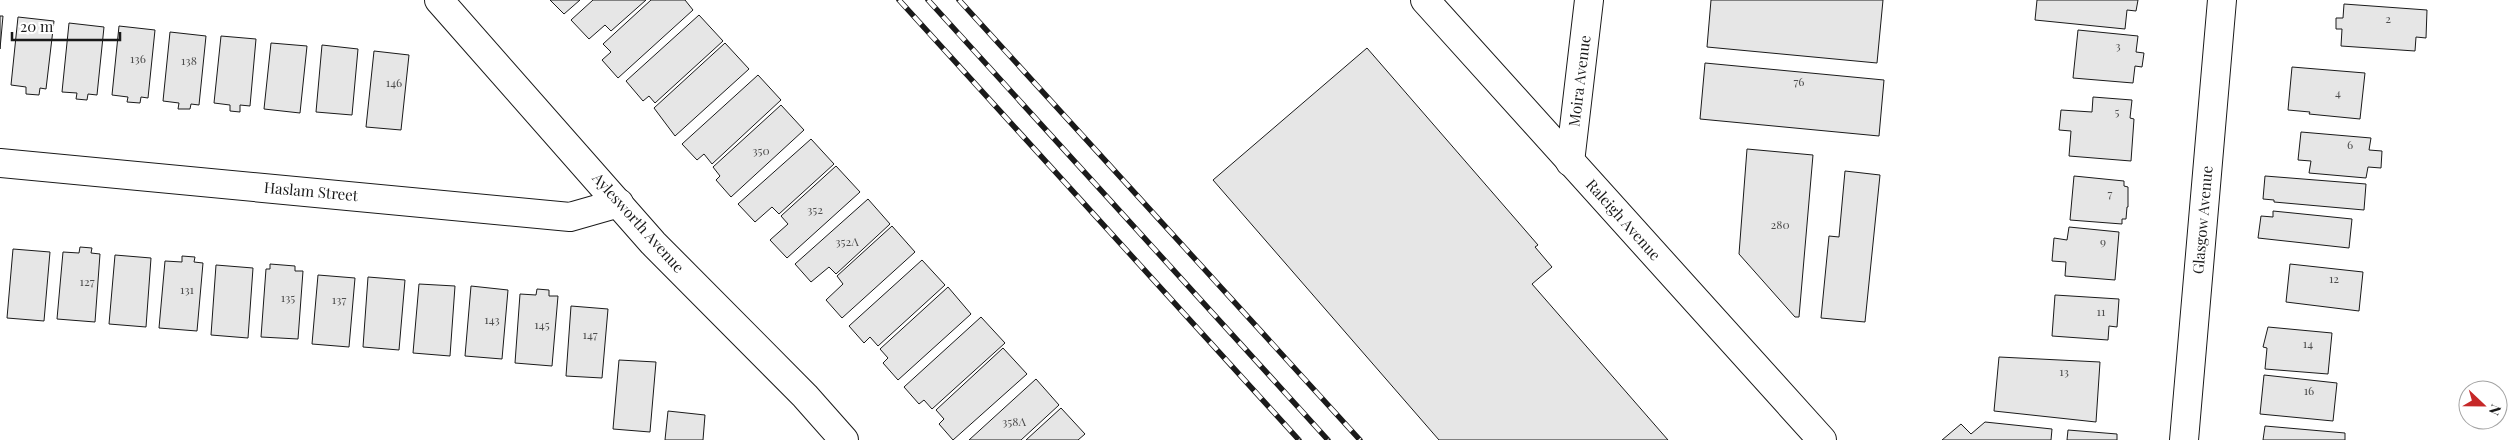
<svg xmlns="http://www.w3.org/2000/svg" width="2518" height="440" font-family="'Playfair Display',serif">
<style>
.building{fill:#e6e6e6;stroke:#1a1a1a}
.lines{fill:none;stroke-linecap:round;stroke-linejoin:round}
.minor-casing{stroke:#1a1a1a;stroke-width:30}
.minor{stroke:#fff;stroke-width:28}
.rail-casing{stroke:#1a1a1a;stroke-width:5.5}
.rail{stroke:#fff;stroke-width:4;stroke-dasharray:11;stroke-linecap:butt}
.labels{text-anchor:middle;stroke-width:4;stroke-linejoin:round;paint-order:stroke}
.number-label{font-size:12px;fill:#4d4d4d}
.street-label{font-size:15px;fill:#1a1a1a;stroke:#fff}
</style>
<rect width="100%" height="100%" fill="#fff"/>
<g class="building">
<path d="M550,0H580L564,14Z"/>
<path d="M593,0H646L611,31L605,25L589,39L571,20Z"/>
<path d="M651,0H685L693,10L618,78L602,60L611,52L603,44Z"/>
<path d="M1711,0H1883L1877,63L1707,47Z"/>
<path d="M2037,0H2138L2136,11L2127,10L2125,29L2035,20Z"/>
<path d="M2344,4L2427,10L2426,38L2416,37L2415,51L2341,46L2342,29H2336V18H2343Z"/>
<path d="M699,15L723,41L655,103L649,96L643,101L626,81Z"/>
<path d="M0,16H3L0,49Z"/>
<path d="M18,17L54,21L46,89L40,88L39,95L26,94V87L11,85Z"/>
<path d="M69,23L104,27L97,95L88,94L87,100L76,99L77,93L62,92Z"/>
<path d="M119,26L155,30L148,98L141,97L140,103L127,102L128,97L112,95Z"/>
<path d="M2078,30L2138,36L2136,52L2144,53L2142,67L2135,66L2133,83L2073,78Z"/>
<path d="M170,32L206,36L199,105L191,104L190,109H178L179,103L163,101Z"/>
<path d="M221,36L256,39L250,106L240,105V112L230,111V105L214,103Z"/>
<path d="M271,43L307,46L300,113L264,109Z"/>
<path d="M725,43L749,69L675,136L654,108Z"/>
<path d="M322,45L358,49L352,115L316,112Z"/>
<path d="M1367,48L1538,245L1535,247L1552,267L1532,284L1668,440H1439L1213,180Z"/>
<path d="M374,51L409,55L401,130L366,127Z"/>
<path d="M1705,63L1884,80L1879,136L1700,119Z"/>
<path d="M2292,67L2365,73L2360,119L2309,114L2310,112L2288,110Z"/>
<path d="M758,75L781,100L712,164L704,154L697,160L682,144Z"/>
<path d="M2093,97L2132,100L2130,118L2134,119L2131,161L2069,156L2071,131L2059,130L2061,110L2092,112Z"/>
<path d="M781,105L804,130L731,197L716,180L720,176L713,167Z"/>
<path d="M2301,132L2371,138L2369,150L2382,151L2381,168L2368,167L2366,178L2309,173L2311,161L2298,160Z"/>
<path d="M811,139L834,164L779,214L772,207L755,222L738,204Z"/>
<path d="M1747,149L1813,155L1799,317H1795L1739,254Z"/>
<path d="M836,166L860,192L787,258L770,240L788,224L781,216Z"/>
<path d="M1845,171L1880,175L1865,322L1821,318L1829,236L1839,237Z"/>
<path d="M2074,176L2124,181V186L2128,187V207H2127L2126,219H2122V224L2070,220Z"/>
<path d="M2265,176L2366,184L2364,210L2274,202V200L2263,199Z"/>
<path d="M868,199L890,224L836,274L829,267L811,282L795,264Z"/>
<path d="M2273,211L2352,219L2349,248L2258,238L2261,216L2273,217Z"/>
<path d="M892,226L915,252L842,318L826,300L843,284L837,276Z"/>
<path d="M2069,227L2119,232L2115,280L2065,276L2066,262L2052,261L2054,238L2067,240Z"/>
<path d="M80,247L92,248L91,253L100,254L95,322L57,319L63,252L79,253Z"/>
<path d="M13,249L50,252L44,321L7,318Z"/>
<path d="M115,255L151,258L146,327L109,324Z"/>
<path d="M182,256L195,257L194,262L203,263L197,331L159,328L165,261L182,262Z"/>
<path d="M922,260L945,285L878,346L870,337L864,343L849,326Z"/>
<path d="M270,264L295,266V271H303L298,339L261,337L266,269H270Z"/>
<path d="M2290,264L2363,272L2359,311L2286,302Z"/>
<path d="M216,265L253,268L248,338L211,335Z"/>
<path d="M318,275L355,278L349,347L312,344Z"/>
<path d="M368,277L405,280L399,350L363,347Z"/>
<path d="M419,284L455,286L450,356L413,353Z"/>
<path d="M471,286L508,290L502,359L465,356Z"/>
<path d="M948,287L971,314L898,380L883,363L888,358L880,349Z"/>
<path d="M537,289L549,290V296H558L552,366L515,363L520,294L536,295Z"/>
<path d="M2055,295L2119,299L2117,327L2109,326L2108,340L2052,336Z"/>
<path d="M571,306L608,309L602,378L566,376Z"/>
<path d="M981,317L1005,343L932,409L924,400L919,404L904,387Z"/>
<path d="M2268,327L2332,333L2328,374L2265,369L2267,348L2263,347Z"/>
<path d="M1003,348L1027,374L953,440L939,424L944,419L936,410Z"/>
<path d="M1999,357L2100,362L2096,422L1994,411Z"/>
<path d="M619,360L656,362L650,432L613,429Z"/>
<path d="M2264,375L2337,383L2333,421L2260,414Z"/>
<path d="M1036,379L1059,405L1021,440H969Z"/>
<path d="M1061,408L1085,434L1078,440H1026Z"/>
<path d="M668,411L705,415L703,440H665Z"/>
<path d="M1985,422L2052,429L2051,440H1942L1961,424L1971,434Z"/>
<path d="M2265,426L2345,433V440H2263Z"/>
<path d="M2068,430L2117,434V440H2067Z"/>
</g>
<g class="lines">
<g class="minor-casing">
<g id="minor">
<path d="M439,0L653,243L805,396L844,440"/>
<path d="M1425,0L1822,440"/>
<path d="M1570,162L1589,0"/>
<path d="M0,163L570,217L619,203"/>
<path d="M2184,440L2222,0"/>
</g>
</g>
<use href="#minor" class="minor"/>
<g class="rail-casing">
<g id="rail">
<path d="M899,0L1299,440"/>
<path d="M928,0L1328,440"/>
<path d="M959,0L1360,440"/>
</g>
</g>
<use href="#rail" class="rail"/>
</g>
<g class="labels">
<g class="number-label">
<text x="2388" y="23">2</text>
<text x="2118" y="50">3</text>
<text x="138" y="63">136</text>
<text x="189" y="65">138</text>
<text x="1799" y="86">76</text>
<text x="394" y="87">146</text>
<text x="2338" y="97">4</text>
<text x="2117" y="116">5</text>
<text x="2350" y="149">6</text>
<text x="761" y="155">350</text>
<text x="2110" y="198">7</text>
<text x="815" y="214">352</text>
<text x="1780" y="229">280</text>
<text x="847" y="246">352A</text>
<text x="2103" y="246">9</text>
<text x="2334" y="283">12</text>
<text x="87" y="286">127</text>
<text x="187" y="294">131</text>
<text x="288" y="302">135</text>
<text x="339" y="304">137</text>
<text x="2101" y="316">11</text>
<text x="492" y="324">143</text>
<text x="542" y="329">145</text>
<text x="590" y="339">147</text>
<text x="2308" y="348">14</text>
<text x="2064" y="376">13</text>
<text x="2309" y="395">16</text>
<text x="1014" y="426">358A</text>
</g>
<g class="street-label">
<text transform="translate(1580 81) rotate(-83)" y="5">Moira Avenue</text>
<text transform="translate(311 192) rotate(5)" y="5">Haslam Street</text>
<text transform="translate(1623 220) rotate(48)" y="5">Raleigh Avenue</text>
<text transform="translate(2203 220) rotate(-85)" y="5">Glasgow Avenue</text>
<text transform="translate(638 223) rotate(48)" y="5">Aylesworth Avenue</text>
</g>
</g>
<g transform="translate(2483 405) rotate(112)"><circle r="24" fill="#ffffff" stroke="#a3a3a3"/>
<path d="M0-4L9 19L0 12L-9 19Z" fill="#c62828"/>
<text y="-8" font-size="14" font-weight="bold" text-anchor="middle" fill="#1a1a1a">N</text>
</g>
<path d="M12 32v8h108v-8" fill="none" stroke="#1a1a1a" stroke-width="2.5"/>
<text x="20" y="32" font-size="15" fill="#1a1a1a" stroke="#ffffff" stroke-width="4" paint-order="stroke">20 m</text>
</svg>
